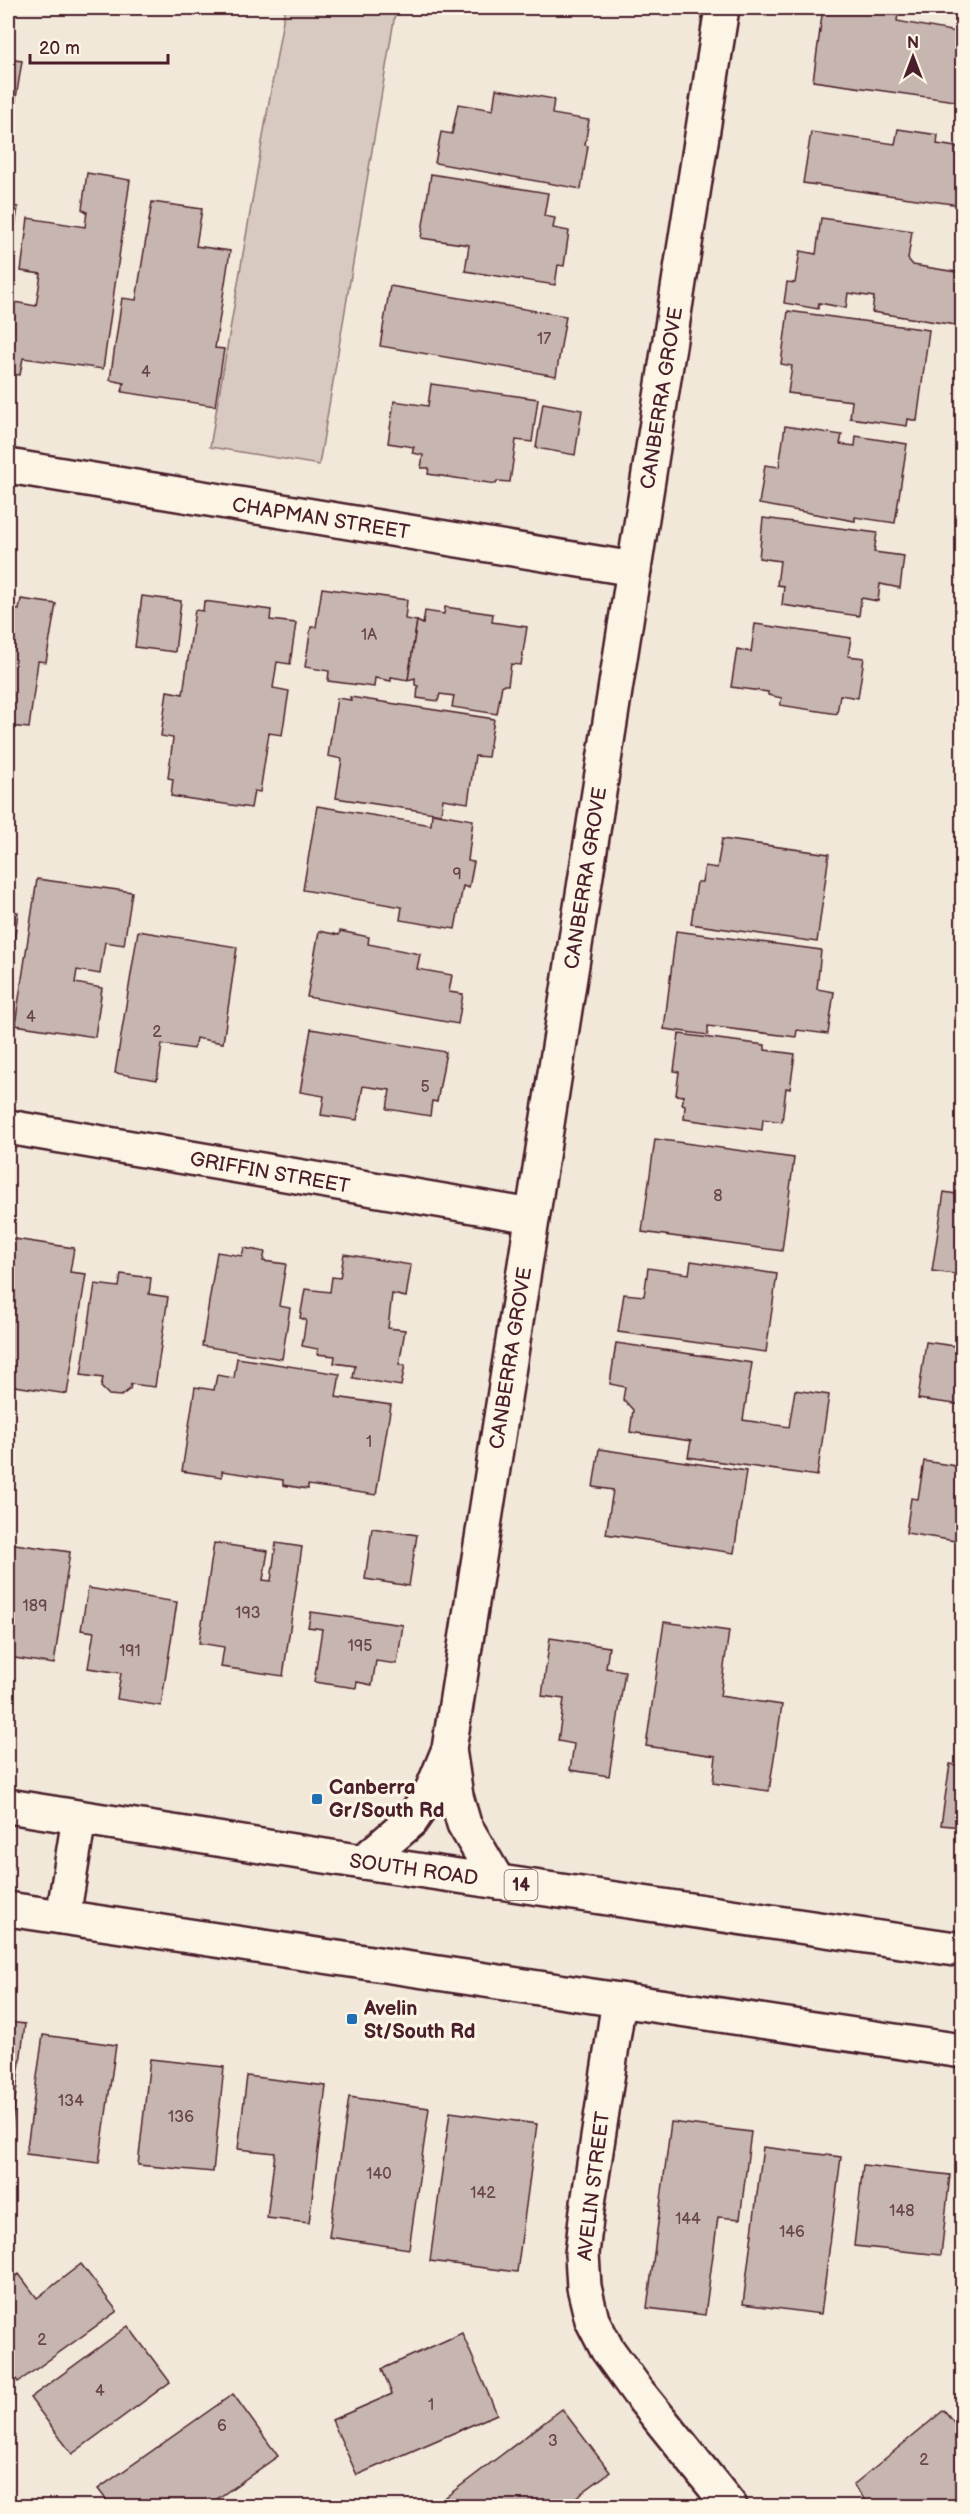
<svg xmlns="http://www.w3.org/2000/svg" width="970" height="2514" font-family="'Balsamiq Sans',sans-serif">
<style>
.green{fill:#d8cac0;stroke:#917476;stroke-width:1.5}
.building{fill:#c7b6af;stroke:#4a1f2b;stroke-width:1.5}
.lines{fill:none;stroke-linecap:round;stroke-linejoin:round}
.minor-casing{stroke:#4a1f2b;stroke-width:38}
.primary-casing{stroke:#4a1f2b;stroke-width:38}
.minor{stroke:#fcf5e5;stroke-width:33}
.primary{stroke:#fcf5e5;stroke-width:33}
.poi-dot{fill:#1f6fb2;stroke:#fcf5e5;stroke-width:2}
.labels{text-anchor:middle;stroke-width:6;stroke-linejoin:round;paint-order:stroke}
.number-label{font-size:16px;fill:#69454c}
.shield{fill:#fcf5e5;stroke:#7f5f63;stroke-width:1.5}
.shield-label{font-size:18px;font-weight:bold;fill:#4a1f2b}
.street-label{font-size:20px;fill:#4a1f2b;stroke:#fcf5e5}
.poi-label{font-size:20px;font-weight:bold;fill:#4a1f2b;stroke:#fcf5e5;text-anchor:start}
</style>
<rect width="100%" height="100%" fill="#f1e8da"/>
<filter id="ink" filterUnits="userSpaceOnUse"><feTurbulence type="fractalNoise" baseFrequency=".0167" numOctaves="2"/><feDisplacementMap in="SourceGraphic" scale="12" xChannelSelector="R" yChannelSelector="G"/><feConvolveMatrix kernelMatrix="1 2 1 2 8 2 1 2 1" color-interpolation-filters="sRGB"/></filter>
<g filter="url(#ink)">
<path class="green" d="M285,8H396L319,465L210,447Z"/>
<g class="building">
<path d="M823,8H899L897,21L962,33V102L813,81Z"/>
<path d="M8,59L22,61L13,117L8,116Z"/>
<path d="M496,89L554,99L552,114L589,120L585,145L588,146L581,189L435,163L441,132L452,134L458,104L493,110Z"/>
<path d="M898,129L938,135L937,144L962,148V179L959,205L803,183L811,132L895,144Z"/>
<path d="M87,173L130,180L103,369L23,358L20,375L8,374V301L36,306L41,274L21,271L28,218L85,227L87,212L82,209Z"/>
<path d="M431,174L548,193L544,216L555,218L553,228L569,231L564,266L558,265L555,285L465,271L469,245L421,238Z"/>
<path d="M152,202L202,209L196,246L230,251L215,348L224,349L215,406L122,392L124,383L110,380L122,298L136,300Z"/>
<path d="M8,205L18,207L8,273Z"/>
<path d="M821,218L912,231L908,259L913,265L962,273V326L872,312L874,297L848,293L846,308L819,303L818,309L784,303L787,282L795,283L800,251L816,254Z"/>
<path d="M390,286L566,316L556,376L380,346Z"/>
<path d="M788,311L929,330L917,421L908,419L907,426L850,418L852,401L788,393L792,366L781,364Z"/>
<path d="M431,384L538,399L532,442L516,440L510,482L497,481L496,484L428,474L429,468H421L423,455L412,453L414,447L388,443L394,401L428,406Z"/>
<path d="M543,403L582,410L575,455L536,448Z"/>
<path d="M785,426L842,435L840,444L855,446L856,436L907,444L895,523L855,517V521L759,504L765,465L779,467Z"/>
<path d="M763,518L877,533L874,552L904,556L900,588L880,584L878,601L861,598L859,616L782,605L784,586L777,585L780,561L759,558Z"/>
<path d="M322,588L407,600L405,619L417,621L408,680L391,677V681L375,678L374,687L328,681L329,671L305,667L311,627H316Z"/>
<path d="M142,596L181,601L175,652L135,647Z"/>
<path d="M21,599L56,604L46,662L38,661L29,728L8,726L9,609L19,610Z"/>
<path d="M204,601L271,610L270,620L296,623L290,664L277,662L273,688L289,691L282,735L269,733L260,792L254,791L251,808L171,796L173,779L168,778L173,738L161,736L167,691L183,694L195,610L203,611Z"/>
<path d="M445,607L493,614L492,622L527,627L521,665L511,664L508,685H502L497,714L452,707L454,696L440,694L438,701L417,698L418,686L415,685V678L408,680L417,621L423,624L425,611L444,614Z"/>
<path d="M755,624L851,638L848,656L864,658L858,698L840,695L837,714L780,705L782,698L768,695V692L731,687L737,649L751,652Z"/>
<path d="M350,697L494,719L488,757L475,756L468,803L443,799L441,814L336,798L342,759L328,756L337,698L351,700Z"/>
<path d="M317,806L431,825L432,813L473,820L468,861L474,862L469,888L463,886L455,929L400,920L402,907L303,890Z"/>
<path d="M722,839L829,854L817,942L691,924L697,882H702L705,866L717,868Z"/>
<path d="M37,879L132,892L124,945L105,942L100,974L77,970L75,983L102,988L95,1037L15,1025Z"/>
<path d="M8,910L18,912L8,988Z"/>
<path d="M138,931L237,947L223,1043L196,1038L194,1049L162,1044L157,1080L115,1073Z"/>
<path d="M319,931L339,935L340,931L369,937L368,944L420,954L417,969L452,975L449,992L463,994L458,1024L307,997Z"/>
<path d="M676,931L821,950L817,989L834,992L828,1034L797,1030L796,1037L708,1026V1035L664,1029Z"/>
<path d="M311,1029L446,1052L437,1102L432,1101L430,1116L387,1109L390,1090L363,1086L357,1120L321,1115L324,1096L300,1092Z"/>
<path d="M679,1034L765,1045V1050L795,1054L790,1089L786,1088L782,1122L763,1119L762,1130L684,1119L685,1105L682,1104L684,1096L676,1095L679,1072L674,1071Z"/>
<path d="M655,1139L794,1158L782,1251L642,1232Z"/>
<path d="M944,1192L962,1195V1275L932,1271Z"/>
<path d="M8,1238L74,1248L70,1272L86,1274L67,1394L8,1385Z"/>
<path d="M244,1248L265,1252L263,1261L286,1264L279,1306L290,1308L282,1359L202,1346L217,1252L242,1256Z"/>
<path d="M344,1254L411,1265L406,1297L392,1294L388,1328L405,1330L399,1365H405L401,1386L353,1378L355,1366L334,1363L335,1356L317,1354L318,1349L302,1346L306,1320L300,1318L305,1289L330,1292L332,1277L340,1278Z"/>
<path d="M691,1261L777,1274L766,1352L618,1332L624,1294L644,1296L648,1268L689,1274Z"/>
<path d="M121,1274L151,1278L149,1294L168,1297L155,1387L131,1384L130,1389L121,1396L109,1395L101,1387L103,1378L81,1375L95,1284L119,1287Z"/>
<path d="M926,1342L962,1347V1405L918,1399Z"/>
<path d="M616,1343L752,1363L743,1420L789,1427L795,1390L829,1395L817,1476L688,1457L691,1441L630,1432L633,1410L623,1399L625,1387L610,1384Z"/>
<path d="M237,1358L340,1374L336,1397L391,1405L376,1495L308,1485V1489L283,1485V1480L222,1471V1477L182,1471L195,1387L214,1390L217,1375L234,1378Z"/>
<path d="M599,1449L746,1471L734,1553L606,1534L613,1490L593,1487Z"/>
<path d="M924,1461L962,1467V1542L906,1533L911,1498L918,1499Z"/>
<path d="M372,1528L417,1535L409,1586L365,1579Z"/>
<path d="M8,1543L70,1552L54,1664L8,1657Z"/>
<path d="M214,1543L268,1551L263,1580L271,1581L276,1543L302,1547L283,1676L221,1667L224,1647L199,1643Z"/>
<path d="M88,1588L177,1602L161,1706L117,1699L121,1673L88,1668L94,1632L81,1630Z"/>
<path d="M311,1612L403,1625L397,1664L376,1661L372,1685L357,1682L356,1688L314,1682L322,1629L308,1627Z"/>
<path d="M664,1622L729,1631L720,1696L782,1705L769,1791L713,1783L716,1756L646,1746Z"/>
<path d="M550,1638L609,1647L606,1668L625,1671L609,1776L570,1770L574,1744L558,1741L564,1699L542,1696Z"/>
<path d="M950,1764L962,1766V1827L941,1825Z"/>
<path d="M8,2022L25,2024L8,2154Z"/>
<path d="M43,2035L116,2045L99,2163L26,2154Z"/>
<path d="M150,2059L224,2067L213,2172L138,2165Z"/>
<path d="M247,2076L326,2086L309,2223L267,2218L275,2153L238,2149Z"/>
<path d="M349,2097L429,2108L409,2249L329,2237Z"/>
<path d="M450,2112L537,2124L517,2272L430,2261Z"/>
<path d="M671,2122L751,2132L740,2219L718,2217L705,2315L647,2308Z"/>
<path d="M763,2147L841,2157L821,2314L743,2304Z"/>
<path d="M863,2165L950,2175L941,2255L854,2246Z"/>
<path d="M81,2264L117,2311L18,2382L8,2368V2282L19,2274L37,2298Z"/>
<path d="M128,2326L170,2382L72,2454L30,2398Z"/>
<path d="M462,2333L497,2414L357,2475L332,2420L392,2394L382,2369Z"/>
<path d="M233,2394L278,2456L207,2506H111L98,2489Z"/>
<path d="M562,2409L610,2472L564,2506H434Z"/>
<path d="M944,2410L962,2432V2506H870L853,2485Z"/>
</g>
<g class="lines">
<g class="minor-casing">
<g id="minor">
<path d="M8,466L634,569"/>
<path d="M8,1127L532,1216"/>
<path d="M449,1749L456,1796L464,1824L498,1882"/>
<path d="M363,1862L411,1821L432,1790L449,1749L722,8"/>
<path d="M619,2000L587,2210L582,2254L584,2287L592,2320L607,2349L638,2392L730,2506"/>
</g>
</g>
<g class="primary-casing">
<g id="primary">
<path d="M8,1806L363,1862L962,1950"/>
<path d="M8,1909L962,2051"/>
<path d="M63,1917L79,1818"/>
</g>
</g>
<use href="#minor" class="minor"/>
<use href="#primary" class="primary"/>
</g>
</g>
<g class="poi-dot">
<rect x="311" y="1793" width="12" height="12" rx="3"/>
<rect x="346" y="2013" width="12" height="12" rx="3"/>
</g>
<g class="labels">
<g class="number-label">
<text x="544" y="344">17</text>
<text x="146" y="377">4</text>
<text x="369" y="640">1A</text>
<text x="457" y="879">9</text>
<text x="31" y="1022">4</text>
<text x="157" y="1037">2</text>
<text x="425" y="1092">5</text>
<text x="718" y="1201">8</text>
<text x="369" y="1447">1</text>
<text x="35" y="1611">189</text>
<text x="248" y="1618">193</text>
<text x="360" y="1651">195</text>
<text x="130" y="1656">191</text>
<text x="71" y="2106">134</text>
<text x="181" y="2122">136</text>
<text x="379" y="2179">140</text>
<text x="483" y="2198">142</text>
<text x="902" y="2216">148</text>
<text x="688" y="2224">144</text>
<text x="792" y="2237">146</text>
<text x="42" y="2345">2</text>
<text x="100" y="2396">4</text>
<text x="431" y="2410">1</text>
<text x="222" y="2431">6</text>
<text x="553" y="2446">3</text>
<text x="924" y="2465">2</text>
</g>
<rect class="shield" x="504.5" y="1870" width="33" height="30" rx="4.5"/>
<g class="shield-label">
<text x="521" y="1891">14</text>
</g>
<g class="street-label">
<text transform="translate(661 398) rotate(-81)" y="7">CANBERRA GROVE</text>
<text transform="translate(321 518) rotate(9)" y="7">CHAPMAN STREET</text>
<text transform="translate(585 878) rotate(-81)" y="7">CANBERRA GROVE</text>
<text transform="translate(270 1172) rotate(10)" y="7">GRIFFIN STREET</text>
<text transform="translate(510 1358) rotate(-81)" y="7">CANBERRA GROVE</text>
<text transform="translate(414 1869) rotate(8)" y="7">SOUTH ROAD</text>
<text transform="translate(593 2186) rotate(-83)" y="7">AVELIN STREET</text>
</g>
<g class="poi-label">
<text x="329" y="1794">Canberra<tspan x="329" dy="23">Gr/South Rd</tspan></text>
<text x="364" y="2015">Avelin<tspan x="364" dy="23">St/South Rd</tspan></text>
</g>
</g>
<rect width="970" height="2514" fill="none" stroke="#fcf5e5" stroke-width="30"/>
<rect x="15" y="15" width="940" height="2484" fill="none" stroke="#4a1f2b" stroke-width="2" filter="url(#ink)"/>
<g transform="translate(913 57)" stroke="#fcf5e5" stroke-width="4.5" paint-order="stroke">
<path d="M0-4.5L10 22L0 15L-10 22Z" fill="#4a1f2b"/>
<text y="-9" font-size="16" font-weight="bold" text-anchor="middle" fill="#4a1f2b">N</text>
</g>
<path d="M30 54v9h138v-9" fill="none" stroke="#4a1f2b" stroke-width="3"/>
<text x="39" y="54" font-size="18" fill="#4a1f2b" stroke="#fcf5e5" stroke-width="4.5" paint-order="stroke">20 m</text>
</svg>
